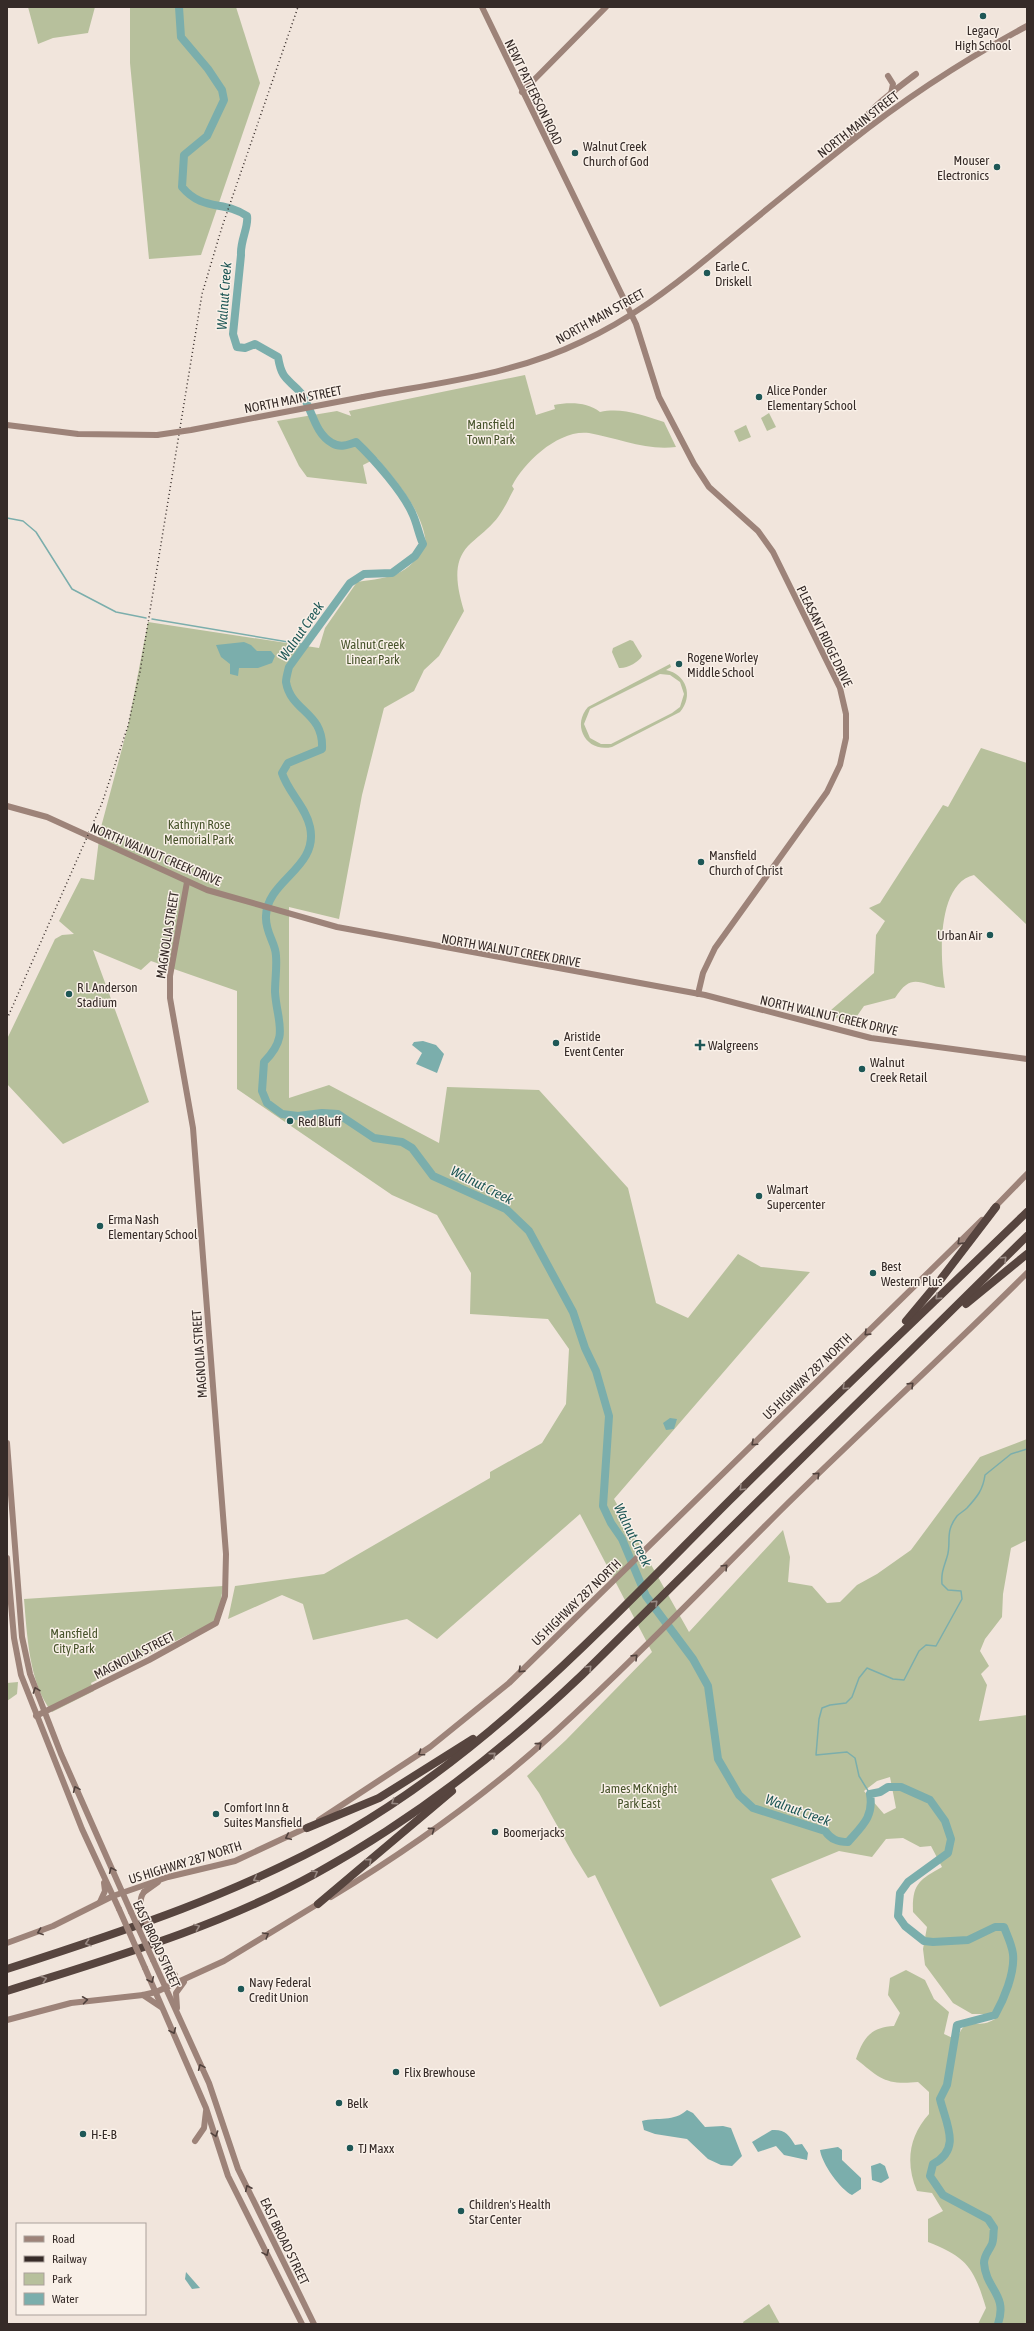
<svg xmlns="http://www.w3.org/2000/svg" width="1034" height="2331" font-family="'Asap Condensed',sans-serif">
<style>
.green{fill:#b7c09c;fill-rule:evenodd}
.water{fill:#7baeac}
.lines{fill:none;stroke-linecap:round;stroke-linejoin:round}
.stream{stroke:#7baeac;stroke-width:1.5}
.river{stroke:#7baeac;stroke-width:8}
.secondary{stroke:#9d8379;stroke-width:6}
.highway{stroke:#57453f;stroke-width:8}
.rail{stroke:#362b28;stroke-width:1.5;stroke-dasharray:1 3;stroke-linecap:butt}
.secondary-bridge{stroke:#9d8379;stroke-width:6}
.oneway{stroke:#50413c}
.oneway2{stroke:#988983}
.poi-dot{fill:#1e5756;stroke:#f9f0e8;stroke-width:1.5}
.labels{text-anchor:middle;stroke-width:3;stroke-linejoin:round;paint-order:stroke}
.poi-label{font-size:13px;fill:#362b28;stroke:#f9f0e8;text-anchor:start}
.street-label{font-size:13px;fill:#362b28;stroke:#f9f0e8}
.park-label{font-size:13px;fill:#48542c;stroke:#f9f0e8}
.water-label{font-size:14px;font-style:italic;fill:#1e5756;stroke:#f9f0e8}
</style>
<rect width="100%" height="100%" fill="#f1e5dc"/>
<g class="green">
<path d="M28,7H95L88,33L53,38L38,44Z"/>
<path d="M130,7H236L260,83L201,255L149,259L130,63Z"/>
<path d="M525,375L536,415L555,409L554,405C569,402 588,402 600,412C621,407 643,415 664,422L676,447C646,451 618,438 589,433C559,429 524,462 512,486L514,489C508,500 502,514 493,523C486,531 476,538 468,546C451,564 458,590 464,611L439,656L424,670L414,691L384,708L362,795L339,919L289,907V1098L329,1085L439,1143L447,1087L539,1090L628,1188L656,1303L688,1318L738,1254L761,1267L810,1272L614,1499L689,1632L783,1530L790,1557L788,1582L812,1586L827,1603L840,1602L857,1585L877,1574L911,1550L980,1457L1027,1439V1540L1011,1548L1003,1594L1002,1617L985,1639L980,1651L989,1666L981,1674L987,1685L979,1721L1027,1715V2324H978L986,2308C974,2268 967,2257 928,2242V2219L943,2211L932,2193L917,2191C905,2163 909,2136 929,2114V2092L918,2082C885,2085 881,2079 856,2059C863,2039 870,2027 894,2026L900,2013L888,1995L890,1978L906,1970L925,1980L934,1999L949,2012L944,2034L957,2040C965,2013 976,2031 995,2019L989,2014H972L953,2003L925,1965L923,1949L927,1927L913,1912C912,1884 919,1880 942,1867L931,1846L920,1847L903,1838L886,1839L872,1857L839,1851L771,1879L801,1937L660,2007L595,1875L588,1878L573,1854L539,1793L527,1776L566,1740L652,1652L580,1514L437,1639L407,1619L313,1640L303,1604L282,1595L228,1619L235,1586L324,1574L490,1478V1472L542,1443L566,1404L569,1349L548,1319L470,1314L471,1273L437,1215L392,1195L237,1089V991L151,961L141,970L93,950L149,1102L63,1144L7,1084V1039L55,939L62,935L74,934L59,921L81,878L94,880L100,831L128,726L148,622L319,648L325,628L357,582C392,577 407,577 426,544C423,511 397,482 377,458L363,465L367,484L307,477L299,466L277,421L337,411L351,416L349,411ZM890,1777L896,1808L884,1814L864,1791L877,1781Z"/>
<path d="M769,413L776,427L767,431L761,418Z"/>
<path d="M746,425L751,437L739,442L734,431Z"/>
<path d="M630,640L633,641L642,656C639,662 626,669 619,668L612,652L613,648Z"/>
<path d="M670,664L671,667L666,670C686,674 694,696 680,712L612,747C587,753 571,726 588,707ZM660,674L670,675L680,682L684,694L680,707L672,713L611,744H601L590,738L584,724L590,709Z"/>
<path d="M981,748L1027,763V925L974,875C936,884 940,959 945,988C920,985 912,971 895,998L864,1006L857,1016L848,1021L832,1017L831,1010L874,973L876,935L885,921L869,908L880,903L943,805L948,807Z"/>
<path d="M223,1586L220,1607L214,1622L91,1683L94,1691L52,1712C29,1684 27,1634 24,1599Z"/>
<path d="M18,1682L17,1694L7,1701V1683Z"/>
<path d="M769,2304L780,2324H744L743,2322Z"/>
</g>
<g class="water">
<path d="M244,642L251,645L257,651H271L275,656L272,663L258,668H239L238,676L230,674V664L221,657L216,645Z"/>
<path d="M423,1041L436,1045L444,1054L437,1073L416,1064L422,1053L412,1045L414,1042Z"/>
<path d="M670,1418L677,1419L674,1429L666,1430L663,1423Z"/>
<path d="M687,2110L693,2113L705,2127L723,2126L731,2128L742,2156L732,2166L721,2165L708,2159L687,2139L655,2134L644,2130L642,2121C658,2117 674,2122 687,2110Z"/>
<path d="M772,2130C785,2129 789,2135 795,2145L802,2144L808,2153L807,2160L784,2155L776,2146L758,2152L752,2142Z"/>
<path d="M838,2147L842,2150V2160L861,2178V2189L852,2195C840,2189 822,2164 820,2150Z"/>
<path d="M880,2163L885,2166L889,2178L881,2183L872,2180L871,2166Z"/>
<path d="M186,2272L200,2288L192,2289L185,2279Z"/>
</g>
<g class="lines">
<g class="stream">
<path d="M7,518L23,521L36,532L72,589L116,612L146,618"/>
<path d="M152,619L306,645"/>
<path d="M870,1794L859,1776L855,1758L847,1752L816,1755L819,1719L822,1708L830,1705L846,1703L852,1697L859,1678L867,1668L893,1679L904,1680L919,1651L926,1645L936,1646L962,1599L961,1591L948,1590L942,1584C941,1572 944,1567 947,1557C952,1542 944,1533 957,1516C960,1513 964,1511 967,1508C977,1497 983,1490 985,1475L1011,1454L1027,1449"/>
</g>
<path class="river" d="M179,7L181,37L208,69L222,90L224,100L207,136L184,155L182,187C203,212 224,200 247,216C249,227 240,240 241,255L233,334L237,347L245,348L255,344L278,357C282,381 288,378 301,393C312,408 314,433 332,443C340,448 348,445 356,442C373,458 404,493 413,515C417,524 419,535 423,544L415,556L392,573L364,574L350,583L289,667C288,671 286,678 286,682C291,712 324,712 322,749L288,763L282,773C288,792 306,807 310,827C319,868 267,880 266,916C265,933 276,943 276,956C277,968 275,980 275,992C277,1023 290,1036 264,1062L262,1091L267,1103L282,1114L298,1116L322,1113L338,1114L374,1138L402,1142L412,1148L433,1176L506,1209L529,1231L573,1312L585,1348L596,1371L609,1416L603,1506L611,1523L622,1539L646,1596L693,1659L708,1686L718,1759L739,1795L753,1808L825,1831C831,1839 837,1842 848,1842C862,1826 874,1817 870,1794L880,1792L888,1787H901L930,1800L945,1821L951,1839L948,1853L908,1882L900,1893L898,1916L905,1926L924,1941L933,1942L968,1940L995,1927H1004C1007,1935 1012,1945 1013,1954C1015,1973 1004,1999 995,2015L957,2025L947,2085L940,2099C946,2124 962,2149 933,2164L930,2176L943,2195L988,2219L994,2228C993,2233 994,2239 992,2244C989,2251 984,2255 984,2263C986,2290 1008,2294 998,2324"/>
<g class="secondary">
<path d="M482,7L636,324L659,397L694,464L709,487L758,531L773,552L840,688L846,714V738L840,765L827,792L715,948L703,973L698,994"/>
<path d="M888,76L893,84L891,94"/>
<path d="M522,92L606,7"/>
<path d="M848,143C861,114 891,93 916,74"/>
<path d="M363,397C436,383 513,375 581,342C629,320 670,289 710,256C756,218 802,180 849,143C904,99 964,60 1027,26"/>
<path d="M7,425L78,434L157,435"/>
<path d="M7,806L47,817L207,890L337,927L705,995L871,1038L1027,1059"/>
<path d="M993,1209L1027,1174"/>
<path d="M7,1443L22,1637L30,1674L61,1754L131,1912"/>
<path d="M7,1558L14,1638L21,1675L82,1829L119,1909"/>
<path d="M36,1716L149,1660L216,1623L225,1596L226,1554L193,1128L170,998V976L187,882"/>
<path d="M319,1820L430,1747L509,1683L982,1220"/>
<path d="M144,1892L158,1882"/>
<path d="M331,1897C410,1849 486,1795 554,1733C632,1662 705,1586 779,1512C861,1431 946,1354 1027,1273"/>
<path d="M100,1902L105,1891L104,1883"/>
<path d="M7,1943L53,1926L113,1896L168,1877L235,1861L310,1826"/>
<path d="M153,1960L209,2083L238,2169L314,2324"/>
<path d="M145,1968L206,2108L228,2176L302,2324"/>
<path d="M143,1995L161,2007"/>
<path d="M177,2008L176,1993L184,1982"/>
<path d="M7,2020L71,2003L143,1995L156,1992L224,1961L321,1902"/>
<path d="M195,2141L204,2128L206,2111"/>
</g>
<g class="highway">
<path d="M966,1304L1027,1254"/>
<path d="M906,1321L941,1279L996,1207"/>
<path d="M307,1828L379,1798L473,1739"/>
<path d="M318,1904L452,1791"/>
<path d="M7,1969C125,1931 241,1893 349,1831C495,1746 611,1619 729,1501C827,1403 928,1308 1027,1212"/>
<path d="M7,1991C111,1958 219,1927 315,1874C413,1820 501,1752 582,1675L1027,1236"/>
</g>
<path class="rail" d="M7,1019L102,803L128,726L140,672L202,294L222,227L298,7"/>
<g class="secondary-bridge">
<path d="M157,435L191,430L363,397"/>
<path d="M144,1892C141,1896 140,1899 141,1904C142,1916 167,1968 175,1975"/>
<path d="M119,1909L145,1968"/>
<path d="M131,1912L153,1960"/>
</g>
</g>
<defs><path id="oneway-chevron" d="M-2-3.5L2.5 0L-2 3.5" fill="none" stroke-width="1.6" stroke-linecap="round" stroke-linejoin="round"/></defs>
<g class="oneway">
<use href="#oneway-chevron" transform="translate(960 1242) rotate(136)"/>
<use href="#oneway-chevron" transform="translate(867 1333) rotate(136)"/>
<use href="#oneway-chevron" transform="translate(911 1385) rotate(-44)"/>
<use href="#oneway-chevron" transform="translate(754 1443) rotate(137)"/>
<use href="#oneway-chevron" transform="translate(817 1475) rotate(-44)"/>
<use href="#oneway-chevron" transform="translate(725 1567) rotate(-45)"/>
<use href="#oneway-chevron" transform="translate(635 1657) rotate(-44)"/>
<use href="#oneway-chevron" transform="translate(521 1670) rotate(136)"/>
<use href="#oneway-chevron" transform="translate(36 1690) rotate(-110)"/>
<use href="#oneway-chevron" transform="translate(539 1745) rotate(-40)"/>
<use href="#oneway-chevron" transform="translate(421 1753) rotate(145)"/>
<use href="#oneway-chevron" transform="translate(76 1789) rotate(-114)"/>
<use href="#oneway-chevron" transform="translate(432 1830) rotate(-36)"/>
<use href="#oneway-chevron" transform="translate(288 1837) rotate(155)"/>
<use href="#oneway-chevron" transform="translate(112 1870) rotate(-114)"/>
<use href="#oneway-chevron" transform="translate(40 1932) rotate(160)"/>
<use href="#oneway-chevron" transform="translate(266 1935) rotate(-31)"/>
<use href="#oneway-chevron" transform="translate(151 1980) rotate(65)"/>
<use href="#oneway-chevron" transform="translate(85 2000) rotate(-8)"/>
<use href="#oneway-chevron" transform="translate(173 2031) rotate(66)"/>
<use href="#oneway-chevron" transform="translate(201 2067) rotate(-114)"/>
<use href="#oneway-chevron" transform="translate(215 2134) rotate(72)"/>
<use href="#oneway-chevron" transform="translate(248 2188) rotate(-116)"/>
<use href="#oneway-chevron" transform="translate(266 2253) rotate(66)"/>
</g>
<g class="oneway2">
<use href="#oneway-chevron" transform="translate(1004 1259) rotate(-45)"/>
<use href="#oneway-chevron" transform="translate(938 1297) rotate(136)"/>
<use href="#oneway-chevron" transform="translate(845 1387) rotate(136)"/>
<use href="#oneway-chevron" transform="translate(742 1488) rotate(135)"/>
<use href="#oneway-chevron" transform="translate(655 1603) rotate(-44)"/>
<use href="#oneway-chevron" transform="translate(589 1668) rotate(-45)"/>
<use href="#oneway-chevron" transform="translate(493 1755) rotate(-40)"/>
<use href="#oneway-chevron" transform="translate(394 1802) rotate(146)"/>
<use href="#oneway-chevron" transform="translate(369 1861) rotate(-42)"/>
<use href="#oneway-chevron" transform="translate(315 1873) rotate(-29)"/>
<use href="#oneway-chevron" transform="translate(256 1879) rotate(154)"/>
<use href="#oneway-chevron" transform="translate(197 1927) rotate(-21)"/>
<use href="#oneway-chevron" transform="translate(88 1943) rotate(162)"/>
<use href="#oneway-chevron" transform="translate(44 1979) rotate(-18)"/>
</g>
<g class="poi-dot">
<circle cx="983" cy="16" r="4"/>
<circle cx="575" cy="153" r="4"/>
<circle cx="997" cy="167" r="4"/>
<circle cx="707" cy="273" r="4"/>
<circle cx="759" cy="397" r="4"/>
<circle cx="679" cy="664" r="4"/>
<circle cx="701" cy="862" r="4"/>
<circle cx="990" cy="935" r="4"/>
<circle cx="69" cy="994" r="4"/>
<circle cx="556" cy="1043" r="4"/>
<path d="M698 1039h4v4h4v4h-4v4h-4v-4h-4v-4h4z"/>
<circle cx="862" cy="1069" r="4"/>
<circle cx="290" cy="1121" r="4"/>
<circle cx="759" cy="1196" r="4"/>
<circle cx="100" cy="1226" r="4"/>
<circle cx="873" cy="1273" r="4"/>
<circle cx="216" cy="1814" r="4"/>
<circle cx="495" cy="1832" r="4"/>
<circle cx="241" cy="1989" r="4"/>
<circle cx="396" cy="2072" r="4"/>
<circle cx="339" cy="2103" r="4"/>
<circle cx="83" cy="2134" r="4"/>
<circle cx="350" cy="2148" r="4"/>
<circle cx="461" cy="2211" r="4"/>
</g>
<g class="labels">
<g class="poi-label">
<text x="983" y="35" text-anchor="middle">Legacy<tspan x="983" dy="15">High School</tspan></text>
<text x="583" y="151">Walnut Creek<tspan x="583" dy="15">Church of God</tspan></text>
<text x="989" y="165" text-anchor="end">Mouser<tspan x="989" dy="15">Electronics</tspan></text>
<text x="715" y="271">Earle C.<tspan x="715" dy="15">Driskell</tspan></text>
<text x="767" y="395">Alice Ponder<tspan x="767" dy="15">Elementary School</tspan></text>
<text x="687" y="662">Rogene Worley<tspan x="687" dy="15">Middle School</tspan></text>
<text x="709" y="860">Mansfield<tspan x="709" dy="15">Church of Christ</tspan></text>
<text x="982" y="940" text-anchor="end">Urban Air</text>
<text x="77" y="992">R L Anderson<tspan x="77" dy="15">Stadium</tspan></text>
<text x="564" y="1041">Aristide<tspan x="564" dy="15">Event Center</tspan></text>
<text x="708" y="1050">Walgreens</text>
<text x="870" y="1067">Walnut<tspan x="870" dy="15">Creek Retail</tspan></text>
<text x="298" y="1126">Red Bluff</text>
<text x="767" y="1194">Walmart<tspan x="767" dy="15">Supercenter</tspan></text>
<text x="108" y="1224">Erma Nash<tspan x="108" dy="15">Elementary School</tspan></text>
<text x="881" y="1271">Best<tspan x="881" dy="15">Western Plus</tspan></text>
<text x="224" y="1812">Comfort Inn &amp;<tspan x="224" dy="15">Suites Mansfield</tspan></text>
<text x="503" y="1837">Boomerjacks</text>
<text x="249" y="1987">Navy Federal<tspan x="249" dy="15">Credit Union</tspan></text>
<text x="404" y="2077">Flix Brewhouse</text>
<text x="347" y="2108">Belk</text>
<text x="91" y="2139">H-E-B</text>
<text x="358" y="2153">TJ Maxx</text>
<text x="469" y="2209">Children's Health<tspan x="469" dy="15">Star Center</tspan></text>
</g>
<g class="street-label">
<text transform="translate(534 92) rotate(64)" y="5">NEWT PATTERSON ROAD</text>
<text transform="translate(858 124) rotate(-38)" y="5">NORTH MAIN STREET</text>
<text transform="translate(600 316) rotate(-29)" y="5">NORTH MAIN STREET</text>
<text transform="translate(293 399) rotate(-11)" y="5">NORTH MAIN STREET</text>
<text transform="translate(825 636) rotate(64)" y="5">PLEASANT RIDGE DRIVE</text>
<text transform="translate(156 854) rotate(23)" y="5">NORTH WALNUT CREEK DRIVE</text>
<text transform="translate(167 935) rotate(-81)" y="5">MAGNOLIA STREET</text>
<text transform="translate(511 950) rotate(10)" y="5">NORTH WALNUT CREEK DRIVE</text>
<text transform="translate(829 1015) rotate(13)" y="5">NORTH WALNUT CREEK DRIVE</text>
<text transform="translate(199 1354) rotate(-94)" y="5">MAGNOLIA STREET</text>
<text transform="translate(807 1376) rotate(-44)" y="5">US HIGHWAY 287 NORTH</text>
<text transform="translate(576 1602) rotate(-44)" y="5">US HIGHWAY 287 NORTH</text>
<text transform="translate(134 1655) rotate(-27)" y="5">MAGNOLIA STREET</text>
<text transform="translate(185 1862) rotate(-17)" y="5">US HIGHWAY 287 NORTH</text>
<text transform="translate(157 1944) rotate(65)" y="5">EAST BROAD STREET</text>
<text transform="translate(285 2241) rotate(64)" y="5">EAST BROAD STREET</text>
</g>
<g class="park-label">
<text x="491" y="429">Mansfield<tspan x="491" dy="15">Town Park</tspan></text>
<text x="373" y="649">Walnut Creek<tspan x="373" dy="15">Linear Park</tspan></text>
<text x="199" y="829">Kathryn Rose<tspan x="199" dy="15">Memorial Park</tspan></text>
<text x="74" y="1638">Mansfield<tspan x="74" dy="15">City Park</tspan></text>
<text x="639" y="1793">James McKnight<tspan x="639" dy="15">Park East</tspan></text>
</g>
<g class="water-label">
<text transform="translate(224 296) rotate(-86)" y="5">Walnut Creek</text>
<text transform="translate(301 631) rotate(-55)" y="5">Walnut Creek</text>
<text transform="translate(482 1185) rotate(27)" y="5">Walnut Creek</text>
<text transform="translate(633 1535) rotate(64)" y="5">Walnut Creek</text>
<text transform="translate(798 1810) rotate(20)" y="5">Walnut Creek</text>
</g>
</g>
<rect width="1034" height="2331" fill="none" stroke="#362b28" stroke-width="16"/>
<rect x="16" y="2223" width="130" height="92" fill="#f9f0e8" stroke="#aba19b"/>
<rect x="24" y="2236" width="20" height="6" fill="#9d8379" stroke="#aba19b"/>
<text x="52" y="2243" font-size="12" fill="#362b28">Road</text>
<rect x="24" y="2256" width="20" height="6" fill="#362b28" stroke="#aba19b"/>
<text x="52" y="2263" font-size="12" fill="#362b28">Railway</text>
<rect x="24" y="2273" width="20" height="12" fill="#b7c09c" stroke="#aba19b"/>
<text x="52" y="2283" font-size="12" fill="#362b28">Park</text>
<rect x="24" y="2293" width="20" height="12" fill="#7baeac" stroke="#aba19b"/>
<text x="52" y="2303" font-size="12" fill="#362b28">Water</text>
</svg>
